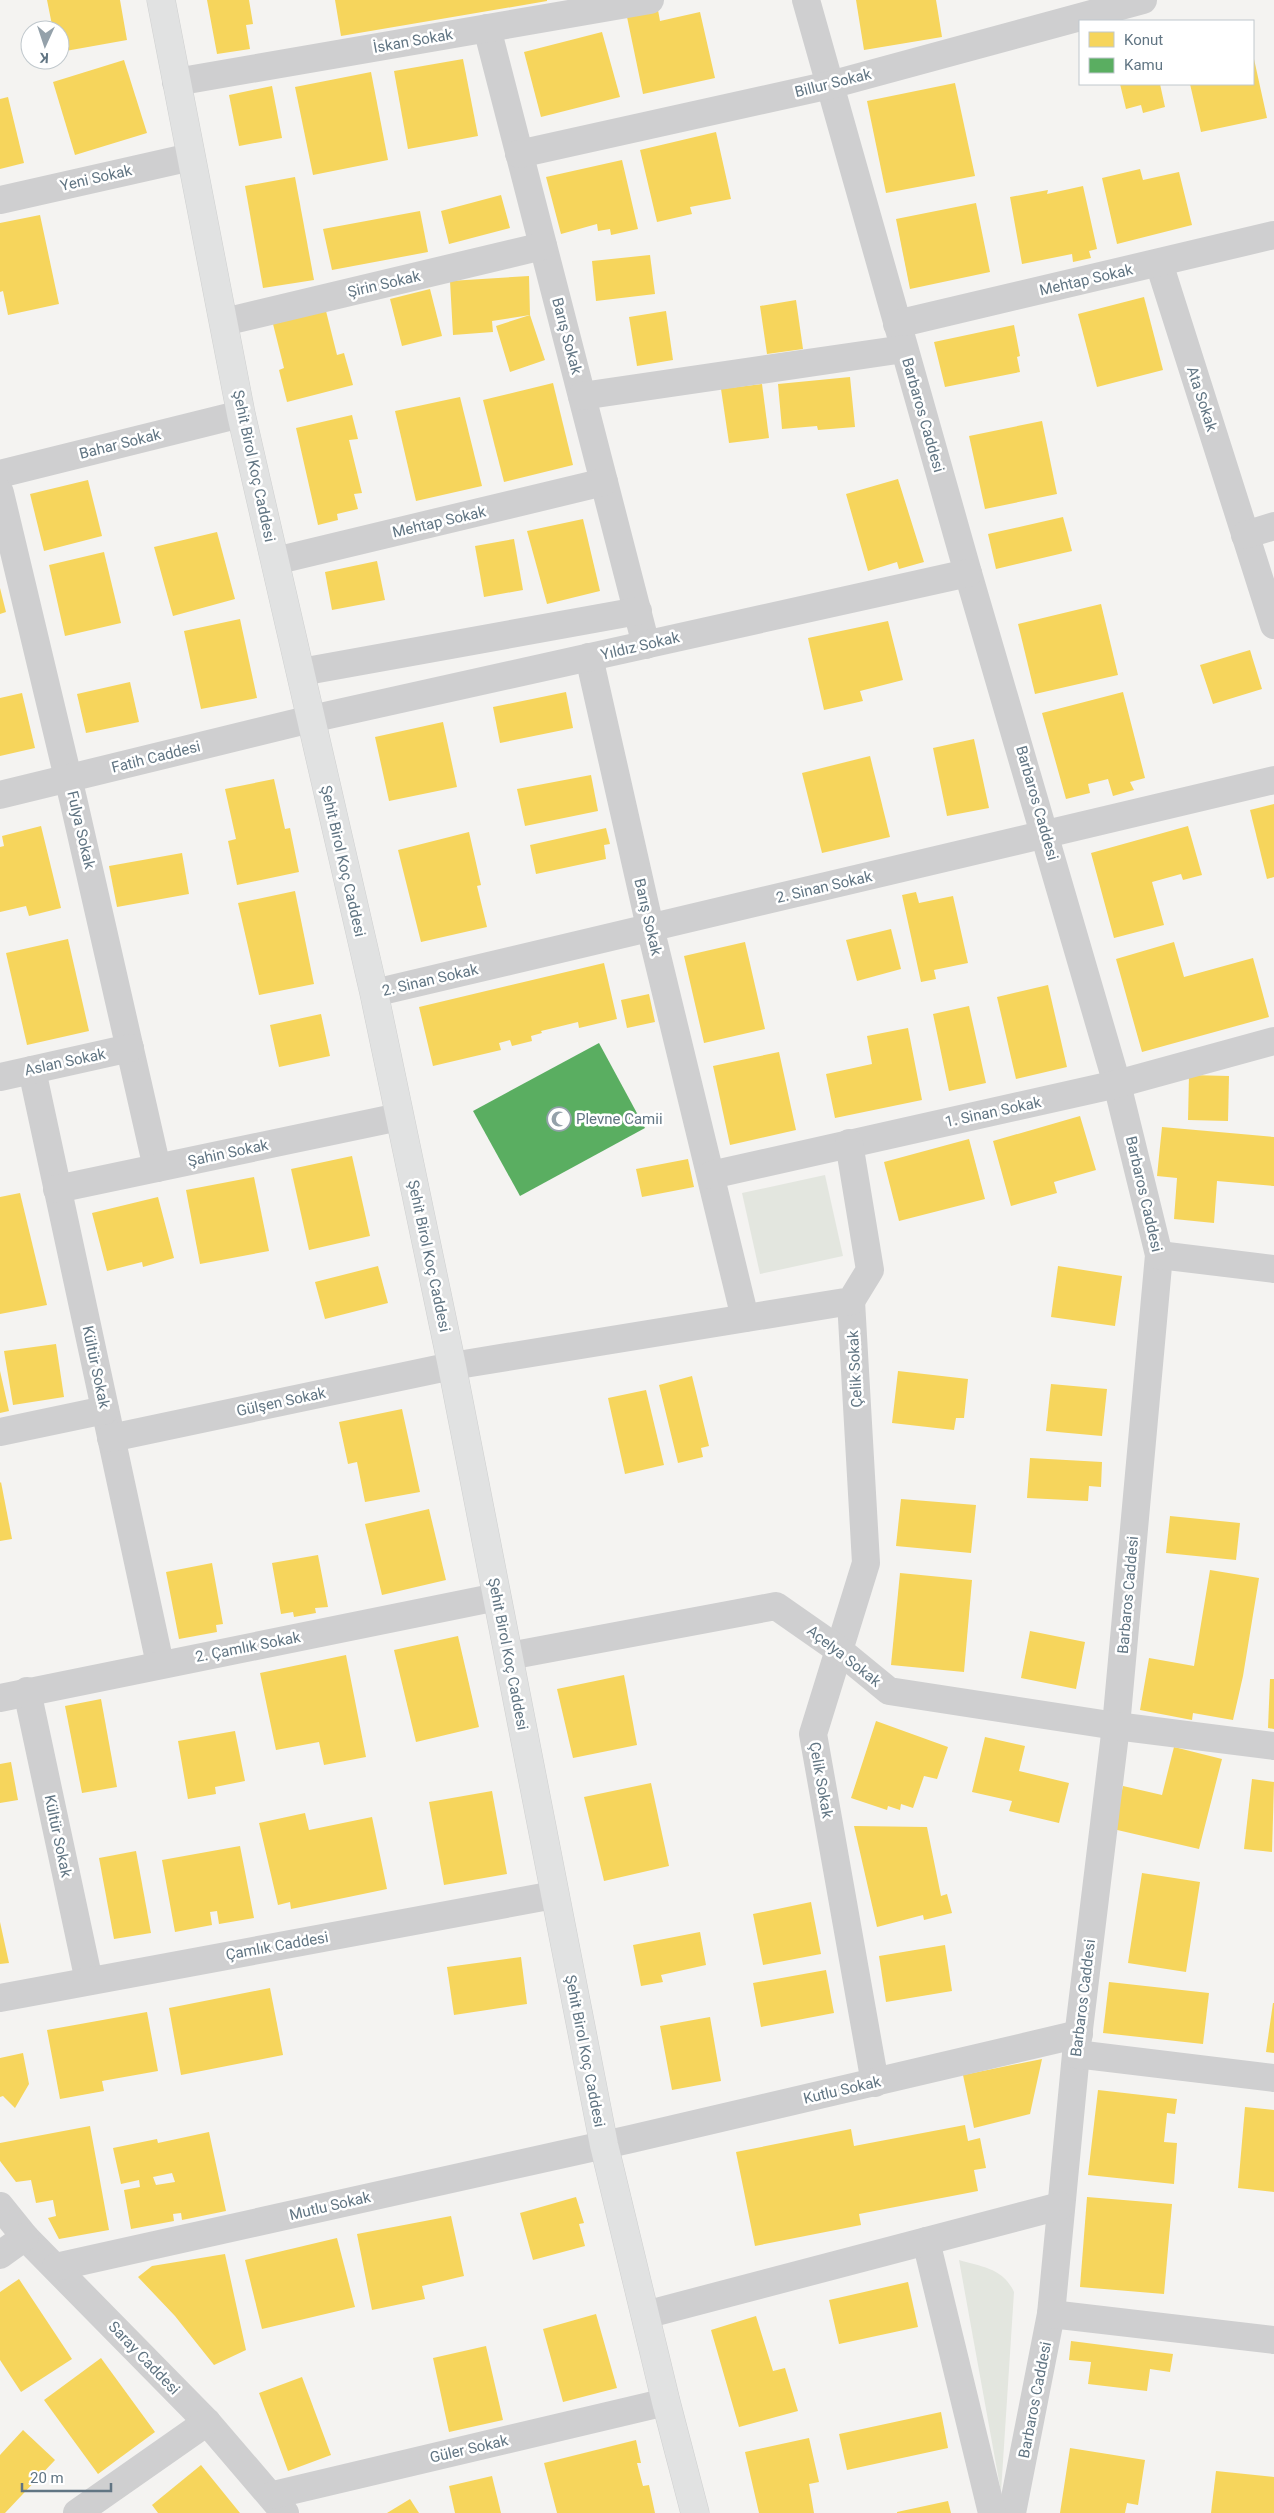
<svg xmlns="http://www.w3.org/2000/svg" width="1274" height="2513" font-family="Roboto,sans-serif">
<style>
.green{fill:#e3e6df}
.homes{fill:#f6d55c;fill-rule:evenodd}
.public{fill:#5aae61}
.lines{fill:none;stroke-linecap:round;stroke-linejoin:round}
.major-casing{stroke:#cfd0d0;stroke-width:29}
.minor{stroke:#cfcfd0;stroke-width:28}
.major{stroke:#e1e2e2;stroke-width:28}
.labels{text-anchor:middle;stroke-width:5;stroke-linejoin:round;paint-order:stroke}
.street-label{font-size:15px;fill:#617583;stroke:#fff}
.poi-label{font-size:15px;fill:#617583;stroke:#fff;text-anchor:start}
</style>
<rect width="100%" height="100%" fill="#f4f3f1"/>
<g class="green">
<path d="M825,1175L843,1256L760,1274L742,1193Z"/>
<path d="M959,2260C982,2267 1003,2268 1014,2292L1001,2492Z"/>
</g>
<g class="homes">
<path d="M47,0H120L127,40L60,52V30H53Z"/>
<path d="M207,0H249L253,24L246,25L250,49L217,54Z"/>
<path d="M335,0H547V1L341,36Z"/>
<path d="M856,0H936L942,37L864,50Z"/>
<path d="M658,10L660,21L700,12L715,78L643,94L627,17Z"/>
<path d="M602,32L620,97L541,117L524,52Z"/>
<path d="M463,59L478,136L408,149L394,71Z"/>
<path d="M1254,59L1267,118L1201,132L1190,84H1253Z"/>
<path d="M124,60L147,133L75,155L53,82Z"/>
<path d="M371,72L388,160L313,175L295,87Z"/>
<path d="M955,83L975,176L886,193L867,101Z"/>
<path d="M1120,84H1160L1165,107L1143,113L1141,105L1126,109Z"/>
<path d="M272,86L282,138L239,146L229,95Z"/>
<path d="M8,97L24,163L0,169V99Z"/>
<path d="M716,132L731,199L690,207L692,214L657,222L640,150Z"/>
<path d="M622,160L638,229L611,235L610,229L598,231L597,224L561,234L546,177Z"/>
<path d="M1140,169L1143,180L1179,172L1192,225L1117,244L1102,178Z"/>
<path d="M295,177L314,280L263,288L245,186Z"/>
<path d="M1083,186L1097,249L1089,251L1091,258L1073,262L1072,254L1022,264L1010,197L1048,190L1047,194Z"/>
<path d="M501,195L510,228L449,244L441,211Z"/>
<path d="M976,203L990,272L910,289L896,219Z"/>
<path d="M420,211L428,252L332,270L323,229Z"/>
<path d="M40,215L59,304L8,315L3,291L0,292V223Z"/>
<path d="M650,255L655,294L596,301L592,261Z"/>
<path d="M529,276L530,315L545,360L510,372L496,326L530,315L492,321L493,332L453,335L450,281Z"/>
<path d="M430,289L442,336L402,346L390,299Z"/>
<path d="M1144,297L1163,370L1097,387L1078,314Z"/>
<path d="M796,300L803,349L767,354L760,306Z"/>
<path d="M326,311L337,355L344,353L353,385L287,402L279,370L284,368L273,324Z"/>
<path d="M666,311L673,360L637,366L629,317Z"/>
<path d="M1014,325L1020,356L1017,357L1020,372L945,387L934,342Z"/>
<path d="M850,377L855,427L818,430L817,426L782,429L778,384Z"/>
<path d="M553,383L573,465L504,482L483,400Z"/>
<path d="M762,384L769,438L729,443L721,389Z"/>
<path d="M460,397L482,486L416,501L395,411Z"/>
<path d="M352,415L358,439L349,440L362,493L354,494L358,509L337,514L338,520L318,525L296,428Z"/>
<path d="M1042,421L1057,494L985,509L969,436Z"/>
<path d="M898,479L924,562L899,569L897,562L868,571L846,494Z"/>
<path d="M88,480L102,536L44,551L30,494Z"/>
<path d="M1063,517L1072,551L996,569L988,534Z"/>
<path d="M583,519L600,591L547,604L527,531Z"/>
<path d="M217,532L235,599L173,616L154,547Z"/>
<path d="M514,539L523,590L484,597L475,546Z"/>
<path d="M104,552L121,623L65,636L49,565Z"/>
<path d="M377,561L385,600L332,610L325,572Z"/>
<path d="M0,588L6,612L0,614Z"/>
<path d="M1101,604L1118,675L1035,694L1018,624Z"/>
<path d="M240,619L257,698L201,709L184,631Z"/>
<path d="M888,621L903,680L860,691L863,701L824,710L808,638Z"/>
<path d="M1250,650L1262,689L1213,704L1200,665Z"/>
<path d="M130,682L139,722L86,733L77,694Z"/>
<path d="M566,692L573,728L500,743L493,707Z"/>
<path d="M1123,692L1145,778L1130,782L1134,790L1113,796L1108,779L1088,784L1090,793L1066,799L1042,713Z"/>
<path d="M22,693L35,748L0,756V698Z"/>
<path d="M443,722L457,787L389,801L375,737Z"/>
<path d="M974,739L989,808L947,816L933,748Z"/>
<path d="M870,756L890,837L822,853L802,773Z"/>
<path d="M591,775L598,811L525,826L517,789Z"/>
<path d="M274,779L285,829L290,828L299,872L237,885L228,841L236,839L225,789Z"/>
<path d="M1274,804V877L1267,879L1250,810Z"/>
<path d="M41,826L61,908L29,916L26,906L0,912V847L4,846L2,836Z"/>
<path d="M1188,826L1202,875L1183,880L1181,874L1152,882L1164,925L1114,938L1091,853Z"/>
<path d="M606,828L610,844L604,845L606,859L536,874L530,845Z"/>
<path d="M469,832L481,885L477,886L487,927L421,942L398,850Z"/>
<path d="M182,853L189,894L117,907L109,866Z"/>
<path d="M295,891L314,984L259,995L238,903Z"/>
<path d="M916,892L919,903L953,896L968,963L934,970L936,979L921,982L902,895Z"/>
<path d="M891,929L901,969L857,981L846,940Z"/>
<path d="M68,939L89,1031L27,1045L6,953Z"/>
<path d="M745,942L765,1029L704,1043L684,956Z"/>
<path d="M1174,942L1184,977L1253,958L1269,1017L1142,1052L1116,959Z"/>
<path d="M604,963L617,1019L579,1028L578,1022L541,1031L542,1033L531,1036L532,1041L512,1046L510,1040L499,1043L501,1050L433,1066L419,1007Z"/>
<path d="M1048,985L1067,1067L1016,1079L997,997Z"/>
<path d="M649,994L655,1022L627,1028L621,1000Z"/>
<path d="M969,1006L986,1083L949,1091L933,1014Z"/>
<path d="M321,1014L330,1056L279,1067L270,1025Z"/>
<path d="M908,1028L922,1100L835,1118L826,1074L872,1064L867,1036Z"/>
<path d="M779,1052L796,1130L730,1145L713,1066Z"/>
<path d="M1189,1075L1229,1076L1228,1121L1188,1120Z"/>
<path d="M1080,1116L1096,1170L1054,1182L1057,1193L1011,1206L993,1141Z"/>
<path d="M1162,1127L1274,1137V1186L1217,1181L1214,1223L1174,1219L1177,1178L1157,1176Z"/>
<path d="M969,1139L985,1199L899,1221L884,1162Z"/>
<path d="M352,1156L370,1236L309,1250L291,1169Z"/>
<path d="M688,1159L694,1187L642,1197L636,1169Z"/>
<path d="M254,1177L269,1251L200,1264L186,1190Z"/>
<path d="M20,1193L47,1305L0,1314V1197Z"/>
<path d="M158,1197L174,1258L143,1267L142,1262L107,1271L92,1213Z"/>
<path d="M378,1266L388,1303L325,1319L315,1282Z"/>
<path d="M1058,1266L1122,1276L1115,1326L1051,1317Z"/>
<path d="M56,1344L64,1397L13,1405L4,1351Z"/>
<path d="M0,1371L9,1411L0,1413Z"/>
<path d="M898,1371L968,1379L964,1418H956L954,1430L892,1423Z"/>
<path d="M692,1376L709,1446L701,1448L703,1457L678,1463L659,1385Z"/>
<path d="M1051,1384L1107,1389L1102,1436L1046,1431Z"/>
<path d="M646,1390L664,1465L625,1474L608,1398Z"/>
<path d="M402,1409L420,1492L365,1502L357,1462L348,1464L339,1422Z"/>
<path d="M1030,1458L1102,1462L1101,1487L1089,1486L1088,1501L1027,1498Z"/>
<path d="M1,1482L12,1539L0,1541V1483Z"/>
<path d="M901,1499L976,1505L971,1553L896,1546Z"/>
<path d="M429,1509L446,1580L382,1595L365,1524Z"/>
<path d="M1170,1516L1240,1523L1236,1560L1166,1553Z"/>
<path d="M318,1555L328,1607L315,1608L316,1613L294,1617L293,1612L281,1614L272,1563Z"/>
<path d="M212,1563L223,1624L216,1625L217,1632L179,1639L166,1572Z"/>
<path d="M1210,1570L1259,1578L1243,1676L1233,1720L1193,1713L1192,1720L1140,1710L1149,1658L1194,1666Z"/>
<path d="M900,1573L972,1580L964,1672L891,1665Z"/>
<path d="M1030,1631L1085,1642L1076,1689L1021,1678Z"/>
<path d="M458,1636L479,1727L416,1742L394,1650Z"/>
<path d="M346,1655L366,1757L324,1765L319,1742L276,1750L260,1673Z"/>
<path d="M624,1675L637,1745L573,1758L557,1689Z"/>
<path d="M1270,1679H1274V1729L1268,1728Z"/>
<path d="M101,1699L117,1787L82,1793L65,1706Z"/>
<path d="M876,1721L948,1747L937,1779L924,1776L913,1808L901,1804L900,1810L888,1806L887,1810L851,1798Z"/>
<path d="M235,1731L245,1781L215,1787L216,1794L188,1799L178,1741Z"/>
<path d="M985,1737L1025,1746L1019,1771L1069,1783L1059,1823L1009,1811L1012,1801L972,1792Z"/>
<path d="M1174,1747L1222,1759L1199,1849L1113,1829L1123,1786L1162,1795Z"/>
<path d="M11,1762L18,1800L0,1803V1764Z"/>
<path d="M1252,1779L1274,1782L1272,1852L1244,1849Z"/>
<path d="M651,1783L669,1866L604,1881L584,1797Z"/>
<path d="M492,1791L507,1874L444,1885L429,1802Z"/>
<path d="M305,1813L309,1830L372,1817L387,1889L291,1909L290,1902L278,1905L259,1823Z"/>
<path d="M854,1826L927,1827L941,1896L947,1894L952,1913L924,1920L923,1915L877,1927Z"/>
<path d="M240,1846L254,1918L219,1924L217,1911L210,1912L212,1925L175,1932L162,1860Z"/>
<path d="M136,1851L151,1933L114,1939L99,1858Z"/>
<path d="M1142,1873L1200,1882L1186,1972L1128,1963Z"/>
<path d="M811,1902L821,1954L763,1965L753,1914Z"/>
<path d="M0,1922L9,1963L0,1964Z"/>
<path d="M700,1932L706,1965L661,1975L663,1982L641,1986L633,1945Z"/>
<path d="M945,1945L952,1991L886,2002L879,1956Z"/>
<path d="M521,1957L527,2004L454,2015L447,1967Z"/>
<path d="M826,1970L834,2013L761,2027L753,1983Z"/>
<path d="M1109,1982L1209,1993L1203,2044L1103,2033Z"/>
<path d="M270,1988L283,2055L181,2075L169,2008Z"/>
<path d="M1273,2003H1274V2053L1266,2052Z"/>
<path d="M147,2012L158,2071L102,2081L104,2091L60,2099L47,2030Z"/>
<path d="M710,2017L721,2081L672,2090L660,2026Z"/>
<path d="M23,2053L29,2084L15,2108L3,2096L0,2097V2058Z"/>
<path d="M1042,2059L1030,2114L974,2128L963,2075Z"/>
<path d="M1098,2090L1177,2099L1175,2114L1167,2113L1164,2142L1177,2143L1174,2184L1088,2175Z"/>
<path d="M1245,2107L1274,2110V2192L1238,2188Z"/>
<path d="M965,2125L968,2141L980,2138L986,2168L974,2170L978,2191L859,2214L861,2225L755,2246L736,2152L851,2129L854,2146Z"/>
<path d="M90,2126L109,2230L59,2239L48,2218L56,2216L53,2200L36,2203L31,2180L16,2182L0,2161V2143Z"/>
<path d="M209,2132L226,2211L182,2220L181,2213L173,2214L174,2221L131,2229L124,2190L140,2187L139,2180L121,2184L113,2148L157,2139L158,2143ZM172,2173L175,2182L156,2185L153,2177Z"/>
<path d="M576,2197L584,2223L579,2224L585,2246L533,2260L520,2213Z"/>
<path d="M1087,2197L1172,2204L1164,2294L1080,2287Z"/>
<path d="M451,2216L464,2276L422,2286L425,2299L372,2310L357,2234Z"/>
<path d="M337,2238L355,2307L262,2329L245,2260Z"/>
<path d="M225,2254L246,2350L214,2365L175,2316L138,2277L152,2266Z"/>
<path d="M19,2279L72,2359L21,2392L0,2360V2292Z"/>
<path d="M908,2282L918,2327L839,2344L829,2300Z"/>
<path d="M596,2314L617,2388L563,2402L543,2329Z"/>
<path d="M756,2316L773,2371L785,2368L798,2411L739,2427L711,2330Z"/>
<path d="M1071,2341L1173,2354L1170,2372L1150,2369L1147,2391L1088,2384L1091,2362L1069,2360Z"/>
<path d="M486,2346L503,2420L449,2432L433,2358Z"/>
<path d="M101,2358L155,2432L98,2474L44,2400Z"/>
<path d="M302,2377L331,2455L288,2471L259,2393Z"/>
<path d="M941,2412L948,2448L847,2470L839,2434Z"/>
<path d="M23,2430L55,2460L5,2513H0V2455Z"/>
<path d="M809,2438L819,2482L809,2484L814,2513H759L745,2452Z"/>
<path d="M636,2440L641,2463H637L643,2486L649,2485L655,2513H557L544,2463Z"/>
<path d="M1070,2448L1145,2460L1138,2505L1127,2503L1125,2513H1060Z"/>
<path d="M201,2465L240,2513H158L152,2505Z"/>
<path d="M1216,2471L1274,2477V2513H1211Z"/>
<path d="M492,2476L501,2513H455L449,2486Z"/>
<path d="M410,2499L419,2513H387Z"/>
<path d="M948,2501L951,2513H897V2512Z"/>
</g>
<path class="public" d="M599,1043L645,1128L520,1196L473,1111Z"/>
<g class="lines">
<g class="major-casing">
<path id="major" d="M161,0L241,414L374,993L452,1366L604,2145L666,2402L695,2513"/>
</g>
<g class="minor">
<path d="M806,0L968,573L1117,1084L1159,1255L1116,1726L1076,2054L1051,2314L1012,2513"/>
<path d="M487,28L646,645"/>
<path d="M176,82L650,0"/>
<path d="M519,154L830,85L1143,0"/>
<path d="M0,200L191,157"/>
<path d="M1159,263L1274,625"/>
<path d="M224,322L543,246"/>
<path d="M897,324L1274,235"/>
<path d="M582,396L904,349"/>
<path d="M0,474L241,414"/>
<path d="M0,493L74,803L157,1168"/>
<path d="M1245,535L1274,526"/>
<path d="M275,561L604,482"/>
<path d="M589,657L650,927L745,1318"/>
<path d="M301,672L638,611"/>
<path d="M0,795L311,719L968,573"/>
<path d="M374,993L1274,780"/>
<path d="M32,1070L160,1664"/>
<path d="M0,1077L130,1048"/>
<path d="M711,1175L1117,1084L1274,1041"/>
<path d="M57,1189L399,1117"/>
<path d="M1159,1255L1274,1269"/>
<path d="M851,1301L866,1563L813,1734L875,2083"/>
<path d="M0,1432L105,1410"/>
<path d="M111,1438L452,1366L851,1301L870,1270L849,1143"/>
<path d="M509,1656L776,1606L839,1650L889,1691L1116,1726L1274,1746"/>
<path d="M27,1691L89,1981"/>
<path d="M0,1698L497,1597"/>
<path d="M0,1998L554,1895"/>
<path d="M1076,2054L1274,2078"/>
<path d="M0,2206L25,2237L207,2422L285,2513"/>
<path d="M926,2241L992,2513"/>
<path d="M0,2255L25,2237"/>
<path d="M56,2267L631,2139L1079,2034"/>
<path d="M1051,2314L1274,2340"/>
<path d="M645,2315L1060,2206"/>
<path d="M273,2495L666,2402"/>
<path d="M77,2513L207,2422"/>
</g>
<use href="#major" class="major"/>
</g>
<defs>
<g id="mosque-ring" transform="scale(1.25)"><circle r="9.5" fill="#fff" stroke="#94a1aa" stroke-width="1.5"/><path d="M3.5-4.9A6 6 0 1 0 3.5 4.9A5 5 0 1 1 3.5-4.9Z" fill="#94a1aa"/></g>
</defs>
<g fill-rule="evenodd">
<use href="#mosque-ring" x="559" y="1119"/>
</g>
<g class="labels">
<g class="street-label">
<text transform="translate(413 41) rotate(-10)" y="5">İskan Sokak</text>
<text transform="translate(833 83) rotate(-14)" y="5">Billur Sokak</text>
<text transform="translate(96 178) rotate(-13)" y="5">Yeni Sokak</text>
<text transform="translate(1086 280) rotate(-13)" y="5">Mehtap Sokak</text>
<text transform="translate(384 284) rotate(-13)" y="5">Şirin Sokak</text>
<text transform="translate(567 336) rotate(75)" y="5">Barış Sokak</text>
<text transform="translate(1202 399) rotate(72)" y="5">Ata Sokak</text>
<text transform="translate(923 415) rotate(74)" y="5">Barbaros Caddesi</text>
<text transform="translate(120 444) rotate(-14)" y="5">Bahar Sokak</text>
<text transform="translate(254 466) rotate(78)" y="5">Şehit Birol Koç Caddesi</text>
<text transform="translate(439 522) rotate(-13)" y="5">Mehtap Sokak</text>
<text transform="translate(640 646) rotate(-13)" y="5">Yıldız Sokak</text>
<text transform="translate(156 757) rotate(-14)" y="5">Fatih Caddesi</text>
<text transform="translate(1037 803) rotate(74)" y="5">Barbaros Caddesi</text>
<text transform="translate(81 830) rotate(77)" y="5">Fulya Sokak</text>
<text transform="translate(343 861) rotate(77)" y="5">Şehit Birol Koç Caddesi</text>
<text transform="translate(824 887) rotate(-13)" y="5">2. Sinan Sokak</text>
<text transform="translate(648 917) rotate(77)" y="5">Barış Sokak</text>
<text transform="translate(430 980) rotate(-13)" y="5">2. Sinan Sokak</text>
<text transform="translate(65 1062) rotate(-12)" y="5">Aslan Sokak</text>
<text transform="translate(993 1112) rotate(-12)" y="5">1. Sinan Sokak</text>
<text transform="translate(228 1153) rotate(-12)" y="5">Şahin Sokak</text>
<text transform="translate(1144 1194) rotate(77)" y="5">Barbaros Caddesi</text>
<text transform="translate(429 1256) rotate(78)" y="5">Şehit Birol Koç Caddesi</text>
<text transform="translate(96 1367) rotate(78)" y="5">Kültür Sokak</text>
<text transform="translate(855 1369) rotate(-93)" y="5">Çelik Sokak</text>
<text transform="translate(281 1402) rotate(-12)" y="5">Gülşen Sokak</text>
<text transform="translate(1128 1595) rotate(-85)" y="5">Barbaros Caddesi</text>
<text transform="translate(248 1647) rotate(-11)" y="5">2. Çamlık Sokak</text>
<text transform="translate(508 1654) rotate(79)" y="5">Şehit Birol Koç Caddesi</text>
<text transform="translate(844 1656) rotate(38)" y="5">Açelya Sokak</text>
<text transform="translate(821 1780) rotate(80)" y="5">Çelik Sokak</text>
<text transform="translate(58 1836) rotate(78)" y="5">Kültür Sokak</text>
<text transform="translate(277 1946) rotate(-10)" y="5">Çamlık Caddesi</text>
<text transform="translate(1083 1998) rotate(-83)" y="5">Barbaros Caddesi</text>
<text transform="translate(585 2051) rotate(79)" y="5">Şehit Birol Koç Caddesi</text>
<text transform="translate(842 2090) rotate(-13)" y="5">Kutlu Sokak</text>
<text transform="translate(330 2206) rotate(-13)" y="5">Mutlu Sokak</text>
<text transform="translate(144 2358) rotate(46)" y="5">Saray Caddesi</text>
<text transform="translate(1035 2400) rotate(-79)" y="5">Barbaros Caddesi</text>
<text transform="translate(469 2449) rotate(-13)" y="5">Güler Sokak</text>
</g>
<g class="poi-label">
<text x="576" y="1124">Plevne Camii</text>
</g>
</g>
<rect x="1079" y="20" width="175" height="65" fill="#ffffff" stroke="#c0c8cd"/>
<rect x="1089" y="32" width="25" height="15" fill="#f6d55c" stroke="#c0c8cd"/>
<text x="1124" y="45" font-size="15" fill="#617583">Konut</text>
<rect x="1089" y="58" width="25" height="15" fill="#5aae61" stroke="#c0c8cd"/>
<text x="1124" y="70" font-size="15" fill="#617583">Kamu</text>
<g transform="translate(45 45) rotate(183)"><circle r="24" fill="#ffffff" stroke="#c0c8cd"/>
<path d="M0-4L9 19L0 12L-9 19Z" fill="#94a1aa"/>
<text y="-8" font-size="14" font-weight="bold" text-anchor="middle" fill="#617583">K</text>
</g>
<path d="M22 2483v8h89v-8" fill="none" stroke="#617583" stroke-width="2.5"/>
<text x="30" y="2483" font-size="15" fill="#617583" stroke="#ffffff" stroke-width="4" paint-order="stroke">20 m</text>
</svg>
